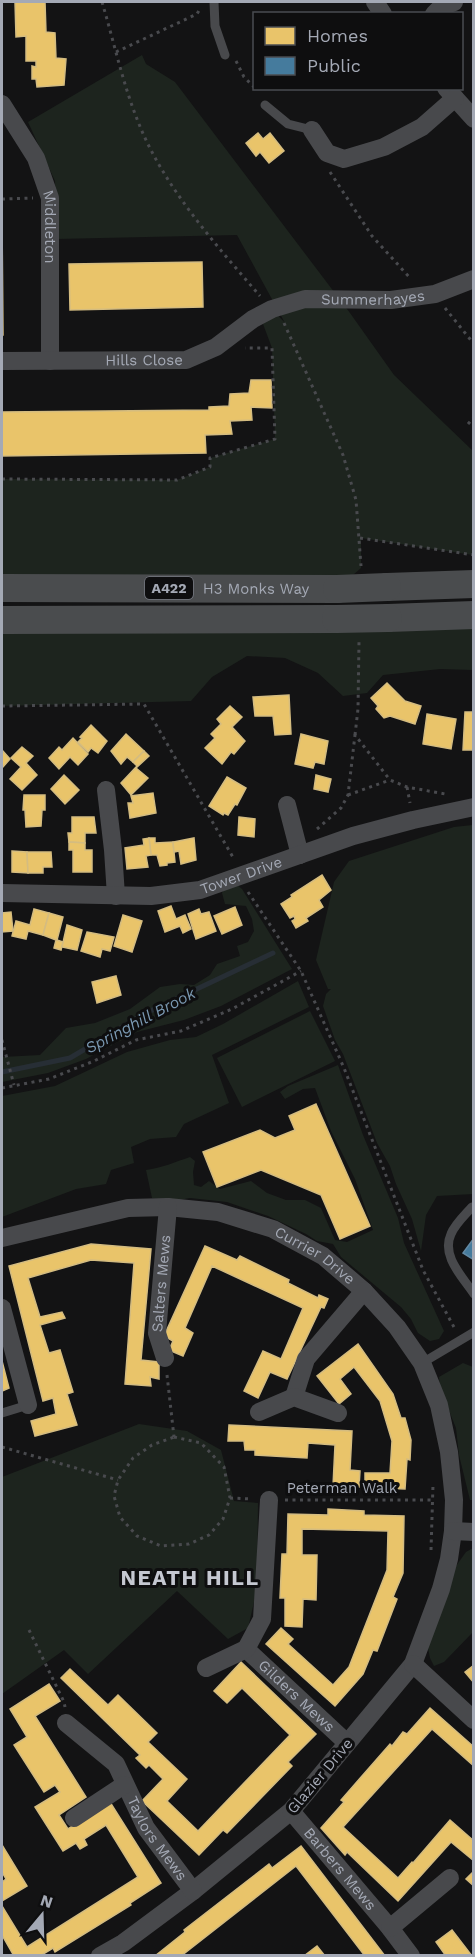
<svg xmlns="http://www.w3.org/2000/svg" width="475" height="1957" font-family="'Work Sans',sans-serif">
<style>
.green{fill:#1d241e}
.homes{fill:#e9c46a;stroke:#d4bc80;stroke-width:1.5}
.public{fill:#457b9d;stroke:#6289a4;stroke-width:1.5}
.lines{fill:none;stroke-linecap:round;stroke-linejoin:round}
.stream{stroke:#272e35;stroke-width:5}
.path{stroke:#494a4e;stroke-width:3;stroke-dasharray:3 4.5;stroke-linecap:butt}
.service{stroke:#48494c;stroke-width:9}
.minor{stroke:#48494c;stroke-width:18}
.primary{stroke:#4a4c4e;stroke-width:28}
.primary-bridge{stroke:#4a4c4e;stroke-width:28}
.labels{text-anchor:middle;stroke-width:6;stroke-linejoin:round;paint-order:stroke}
.shield{fill:#0e0e0f;stroke:#777a83;stroke-width:1.5}
.shield-label{font-size:14px;font-weight:bold;fill:#a4a9b5}
.street-label{font-size:15px;fill:#a4a9b5;stroke:#0e0e0f}
.water-label{font-size:16px;font-style:italic;fill:#7a98b1;stroke:#0e0e0f}
.district-label{font-size:21px;font-weight:bold;letter-spacing:1.5px;fill:#c5c8d1;stroke:#0e0e0f}
</style>
<rect width="100%" height="100%" fill="#131314"/>
<g class="green">
<path d="M142,55L146,64L175,82L350,313L394,375L473,451V555L361,538V568L337,589L2,588V479L177,480L210,467V458L275,439L272,348L263,324L272,309L285,323L237,235L56,239L55,181L28,122Z"/>
<path d="M473,615V670L440,669L383,675L367,693L343,696L318,673L285,658L247,656L212,677L191,701L2,706V620Z"/>
<path d="M473,825V1194L437,1196L426,1215L421,1251L412,1219L396,1184L390,1166L377,1143L343,1054L335,1040L323,1006L326,994L331,989H328L316,960L334,882L349,861L454,827Z"/>
<path d="M235,883L242,889L292,969L221,1006L184,1020L137,1032L86,1059L48,1073L2,1082V1057L40,1055L66,1028L95,1023L130,1009L160,987L180,984L194,985L210,975L217,964L240,956L237,946L248,942L254,931L252,919L246,906L225,904L222,893L226,885Z"/>
<path d="M298,981L309,1007L212,1055L229,1103L184,1124L176,1137L150,1139L131,1147L134,1163L111,1170L106,1184L76,1189L2,1217V1096L55,1086L127,1052L170,1040L196,1037L223,1024Z"/>
<path d="M310,1011L335,1061L242,1107L217,1058Z"/>
<path d="M338,1065L363,1135L398,1218L404,1243L444,1331L439,1339L430,1341L418,1333L411,1319L401,1307L341,1257L333,1244L317,1241L306,1234L268,1216L227,1202L190,1198L179,1200L152,1198L146,1170C162,1168 175,1162 190,1157L195,1161L193,1172L194,1185L201,1187L209,1181L220,1189L251,1181L267,1193L286,1200H305L321,1208L335,1240L347,1242L373,1230L355,1179L331,1131L315,1088L303,1089L285,1099L280,1092L288,1086Z"/>
<path d="M463,1363L473,1367V1500H470L459,1455L456,1428L440,1388L439,1377Z"/>
<path d="M139,1424L187,1431L221,1450L234,1501L258,1503L257,1589L248,1628L228,1639L177,1591L88,1674L64,1650L2,1694V1477Z"/>
<path d="M473,1548V1632L444,1662L434,1666L430,1658L427,1643L456,1566L466,1552Z"/>
</g>
<g class="homes">
<path d="M15,2H45L46,32L55,33L56,58L66,59L64,85L37,87L36,79H32V66L36,67V61H26V36L16,37Z"/>
<path d="M258,133L263,139L270,133L284,151L269,163L260,152L256,156L246,143Z"/>
<path d="M2,216L3,335H2Z"/>
<path d="M202,262L203,307L70,310L69,264Z"/>
<path d="M251,380H271L272,408L251,407L252,420L230,421L232,434L205,435L206,453L2,456V412L209,410V407L229,406L230,394L249,393Z"/>
<path d="M387,683L405,701L421,706L415,724L390,716L384,718L376,709L378,706L371,698Z"/>
<path d="M289,695L291,734L275,735L273,716H255L253,697Z"/>
<path d="M230,706L242,717L232,727L245,741L234,754L231,752L222,764L205,748L215,738L211,734L221,724L217,719Z"/>
<path d="M465,712H474V750H463Z"/>
<path d="M427,714L456,719L451,749L423,744Z"/>
<path d="M91,725L107,741L98,753L91,748L88,752L78,742L82,738L80,737Z"/>
<path d="M126,734L144,751L133,762L127,757L121,764L111,751Z"/>
<path d="M301,734L328,741L324,764L315,762L313,768L295,764Z"/>
<path d="M73,738L88,754L78,765L70,757L59,769L49,758L59,747L62,750Z"/>
<path d="M22,747L33,756L26,763L37,775L22,790L10,779L21,767L11,758Z"/>
<path d="M2,750L10,759L2,768Z"/>
<path d="M144,751L149,756L136,768L148,778L131,795L121,783L137,766L133,762Z"/>
<path d="M64,775L79,790L65,804L51,789Z"/>
<path d="M316,775L331,779L328,792L314,789Z"/>
<path d="M227,777L246,788L237,805L235,804L228,815L224,813L223,815L209,806Z"/>
<path d="M153,793L156,813L130,818L128,803H133L131,796Z"/>
<path d="M24,795H45V810H42L41,826L26,827L25,810H23Z"/>
<path d="M72,817H94L96,833H85V843L69,842L68,833H72Z"/>
<path d="M239,817L255,819L254,837L238,835Z"/>
<path d="M149,838H155V843L173,842L175,862L167,863V865L160,866L157,855H151Z"/>
<path d="M149,838L151,855L146,856L148,867L127,869L125,848L144,845L143,839Z"/>
<path d="M194,838L196,860L181,864L179,851L174,852L173,842Z"/>
<path d="M69,842L85,843V850H92V872H73V850H69Z"/>
<path d="M12,851L27,852L28,873L12,872Z"/>
<path d="M27,852H51L52,867H43V873H28Z"/>
<path d="M322,875L331,890L319,900L323,907L306,918L308,921L296,928L292,921L295,919L294,916L290,918L281,904L292,897L291,895Z"/>
<path d="M171,906L176,919L185,915L191,929L183,933L180,926L165,932L158,911Z"/>
<path d="M235,907L242,925L222,934L214,916Z"/>
<path d="M34,909L49,913L43,935L28,931L26,939L12,936L16,921L30,925Z"/>
<path d="M199,909L201,914L209,912L216,931L196,939L188,914Z"/>
<path d="M11,912L13,931L2,932V913Z"/>
<path d="M49,913L63,917L57,940L63,942L61,950L54,948L56,940L43,935Z"/>
<path d="M123,915L142,921L132,952L114,946Z"/>
<path d="M67,925L82,930L77,950L62,947Z"/>
<path d="M87,932L114,937L110,951L102,949L100,957L81,951Z"/>
<path d="M116,976L121,995L97,1003L92,982Z"/>
<path d="M316,1104L370,1226L340,1239L321,1195L261,1170L217,1187L203,1152L260,1130L275,1138L295,1130L289,1116Z"/>
<path d="M91,1244L151,1249L141,1360L159,1362V1379L150,1377L151,1386L125,1384L134,1263L91,1260L28,1278L40,1317L62,1312L65,1318L40,1325L49,1353L60,1350L73,1392L67,1394L77,1425L35,1436L31,1421L56,1414L53,1398L43,1401L9,1266Z"/>
<path d="M205,1246L237,1260L240,1256L289,1280L288,1283L318,1298L319,1295L328,1299L324,1308L321,1307L287,1379L270,1372L258,1398L244,1391L263,1351L281,1359L303,1308L212,1266L185,1328L193,1333L183,1356L169,1350L173,1341L164,1336Z"/>
<path d="M358,1344L393,1394L401,1418H405L411,1440L410,1460L407,1459L405,1489L380,1488L381,1490H371V1487H365V1473H390L392,1441L380,1401L354,1367L340,1379L351,1394L339,1404L317,1376Z"/>
<path d="M2,1361L9,1388L2,1391Z"/>
<path d="M229,1425L352,1431L350,1470L360,1471L359,1487L333,1486L335,1445L308,1443L307,1458L255,1455V1450H245L244,1441H228Z"/>
<path d="M328,1509L364,1511V1515L404,1516L403,1573L393,1597L397,1599L377,1651L373,1650L363,1674L335,1706L266,1644L281,1628L293,1639L288,1644L333,1685L349,1667L387,1570L388,1531L302,1529V1555H317L316,1600L303,1599L302,1627L285,1626V1598H280L282,1554H287L288,1514L328,1515Z"/>
<path d="M241,1662L316,1734L288,1762L292,1766L227,1833L223,1830L199,1855L142,1801L163,1779L149,1765L146,1768L136,1758L140,1755L61,1678L70,1669L108,1705L118,1695L157,1733L148,1742L187,1779L167,1801L198,1831L290,1735L242,1688L227,1703L214,1691Z"/>
<path d="M474,1665V1683L465,1672Z"/>
<path d="M49,1684L60,1701L35,1716L86,1797L59,1815L68,1829L110,1802L161,1883L130,1903L131,1905L55,1952L53,1948L40,1956H14L2,1935V1906L27,1947L138,1877L106,1825L84,1839L87,1845L80,1849L76,1843L63,1851L35,1807L60,1792L55,1785L44,1792L14,1745L27,1737L10,1709Z"/>
<path d="M430,1708L474,1747V1766L432,1729L343,1827L398,1878L412,1862L413,1863L450,1820L474,1841V1861L451,1842L398,1901L347,1852L345,1855L321,1828L344,1802L341,1800L390,1744L392,1746L403,1732L407,1734Z"/>
<path d="M2,1845L27,1886L2,1901V1882L6,1879L2,1872Z"/>
<path d="M301,1846L385,1956H365L296,1866L181,1956H155L185,1932L184,1930L269,1864L272,1868Z"/>
<path d="M474,1871V1886L466,1879Z"/>
<path d="M452,1930L472,1956H446L436,1942Z"/>
<path d="M317,1946L325,1956H304Z"/>
</g>
<path class="public" d="M474,1238V1260L463,1253Z"/>
<g class="lines">
<path class="stream" d="M2,1072L70,1058L144,1014L273,953"/>
<g class="path">
<path d="M102,2C114,42 123,85 139,124C164,187 216,245 260,296"/>
<path d="M116,52L197,14L201,7"/>
<path d="M236,61L244,77L255,88"/>
<path d="M330,172L372,236L411,279"/>
<path d="M2,199L33,198"/>
<path d="M445,308L474,344"/>
<path d="M284,323L343,455L356,500L361,566"/>
<path d="M468,424L474,417"/>
<path d="M2,479L177,480L210,467V458L275,439L272,348H245"/>
<path d="M360,538L474,555"/>
<path d="M2,706L144,704L234,859"/>
<path d="M355,735L358,709L359,641"/>
<path d="M407,787L410,803"/>
<path d="M348,795L390,780"/>
<path d="M317,829L341,808L348,795L355,735L390,780L407,787L445,794"/>
<path d="M248,892L301,971L344,1068L423,1270L455,1329"/>
<path d="M2,1040L14,1085"/>
<path d="M2,1088L49,1079L94,1061L136,1040L181,1031L232,1009L301,971"/>
<path d="M167,1375L174,1437"/>
<path d="M174,1437L201,1443L224,1467L230,1498L223,1519L209,1535L189,1544L161,1546L137,1536L120,1517L114,1496L118,1480L133,1458L152,1445Z"/>
<path d="M2,1447L118,1480"/>
<path d="M230,1498L252,1499"/>
<path d="M285,1500H435"/>
<path d="M431,1550L433,1485"/>
<path d="M29,1630L64,1702L65,1707"/>
</g>
<g class="service">
<path d="M214,2L215,26L225,55"/>
<path d="M265,105L288,124L312,130"/>
<path d="M472,1207C465,1215 455,1224 451,1234C441,1256 462,1276 474,1294"/>
<path d="M422,1363L474,1332"/>
<path d="M2,1413L28,1405"/>
</g>
<g class="minor">
<path d="M375,2L383,14"/>
<path d="M434,14L441,7L454,2"/>
<path d="M446,88L474,119"/>
<path id="s1" d="M2,104L36,158L50,198V361"/>
<path d="M312,130L327,153L344,159L384,147L422,127L455,98"/>
<path id="s2" d="M2,361L186,360L216,347L253,319L272,309L305,299L391,300L435,294L474,279"/>
<path d="M106,790L113,850L116,896"/>
<path d="M287,805L300,855"/>
<path id="s3" d="M2,893L151,896L200,890L353,836L413,820L474,807"/>
<path id="s4" d="M2,1238L128,1208L168,1207L218,1212L273,1229L323,1256L364,1291L397,1327L422,1363L439,1405L449,1452L454,1500L453,1531L449,1559L441,1589L413,1664L291,1811L193,1891L123,1943L100,1956"/>
<path d="M2,1308L28,1405"/>
<path id="s5" d="M165,1358L157,1333L168,1207"/>
<path d="M294,1397L306,1359L364,1291"/>
<path d="M259,1412L294,1397L338,1413"/>
<path d="M453,1531L474,1532"/>
<path id="s6" d="M246,1649L347,1743"/>
<path d="M413,1664L474,1720"/>
<path d="M206,1668L246,1649L262,1619L269,1500"/>
<path id="s7" d="M66,1723L116,1764L146,1828L193,1891"/>
<path id="s8" d="M291,1811L390,1928L411,1956"/>
<path d="M74,1818L124,1785"/>
<path d="M390,1928L450,1878"/>
</g>
<g class="primary">
<path d="M387,587L474,584"/>
<path id="s9" d="M2,588L337,589"/>
<path d="M388,618L474,615"/>
<path d="M2,620L336,619"/>
</g>
<g class="primary-bridge">
<path d="M337,589L387,587"/>
<path d="M336,619L388,618"/>
</g>
</g>
<g class="labels">
<rect class="shield" x="145" y="577" width="48" height="22" rx="4.5"/>
<g class="shield-label">
<text x="169" y="593">A422</text>
</g>
<g class="street-label">
<text dy="5" stroke="none"><textPath href="#s1" startOffset="135">Middleton</textPath></text>
<text dy="5" stroke="none"><textPath href="#s2" startOffset="387">Summerhayes</textPath></text>
<text dy="5" stroke="none"><textPath href="#s2" startOffset="142">Hills Close</textPath></text>
<text dy="5" stroke="none"><textPath href="#s9" startOffset="254">H3 Monks Way</textPath></text>
<text dy="5" stroke="none"><textPath href="#s3" startOffset="242">Tower Drive</textPath></text>
<text dy="5" stroke="none"><textPath href="#s4" startOffset="327">Currier Drive</textPath></text>
<text dy="5" stroke="none"><textPath href="#s5" startOffset="76">Salters Mews</textPath></text>
<text x="342" y="1493">Peterman Walk</text>
<text dy="5" stroke="none"><textPath href="#s6" startOffset="69">Gilders Mews</textPath></text>
<text transform="translate(320 1776) rotate(-50)" y="5">Glazier Drive</text>
<text dy="5" stroke="none"><textPath href="#s7" startOffset="150">Taylors Mews</textPath></text>
<text dy="5" stroke="none"><textPath href="#s8" startOffset="76">Barbers Mews</textPath></text>
</g>
<g class="water-label">
<text transform="translate(140 1020) rotate(-28)" y="6">Springhill Brook</text>
</g>
<g class="district-label">
<text x="190" y="1585">NEATH HILL</text>
</g>
</g>
<rect width="475" height="1957" fill="none" stroke="#a4a9b5" stroke-width="6"/>
<rect x="253" y="12" width="210" height="78" fill="#0e0e0f" stroke="#4a4c51" stroke-width="1.5"/>
<rect x="265" y="27" width="30" height="18" fill="#e9c46a" stroke="#4a4c51" stroke-width="1.5"/>
<text x="307" y="42" font-size="18" fill="#a4a9b5">Homes</text>
<rect x="265" y="57" width="30" height="18" fill="#457b9d" stroke="#4a4c51" stroke-width="1.5"/>
<text x="307" y="72" font-size="18" fill="#a4a9b5">Public</text>
<g transform="translate(42 1915) rotate(19)" stroke="#0e0e0f" stroke-width="4.5" paint-order="stroke">
<path d="M0-4.5L10 22L0 15L-10 22Z" fill="#a4a9b5"/>
<text y="-9" font-size="16" font-weight="bold" text-anchor="middle" fill="#a4a9b5">N</text>
</g>
</svg>
